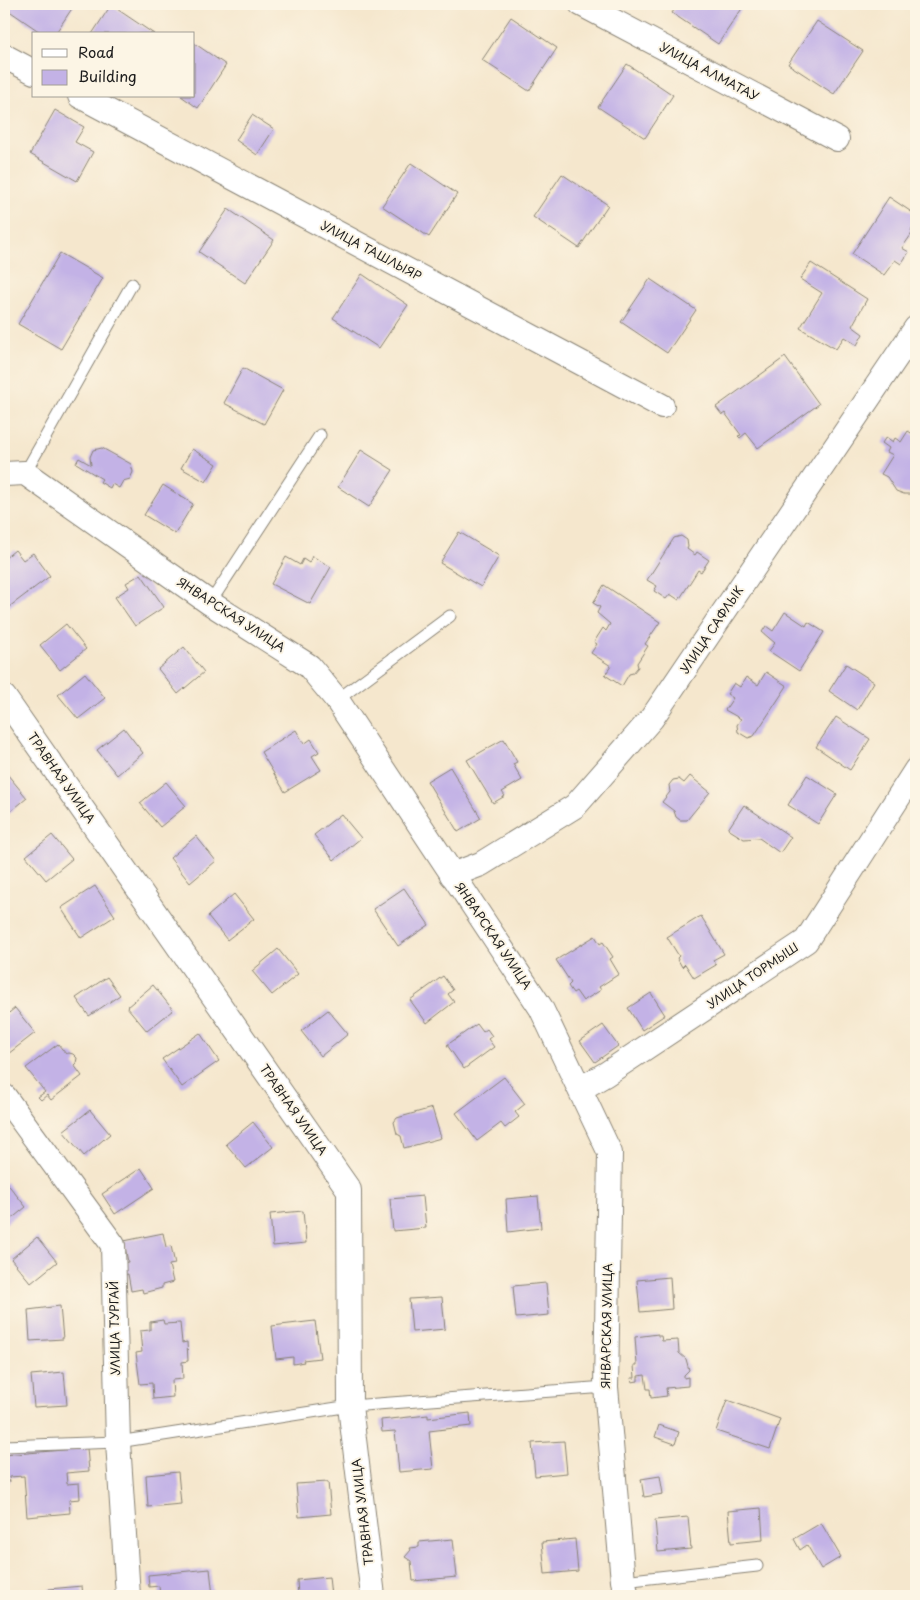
<svg xmlns="http://www.w3.org/2000/svg" width="920" height="1600" font-family="'Playpen Sans',sans-serif">
<style>
.building{fill:#c3b2e6}
.lines{fill:none;stroke-linecap:round;stroke-linejoin:round}
.lane-casing{stroke:#888274;stroke-width:13}
.street-casing{stroke:#888274;stroke-width:26}
.lane{stroke:#fff;stroke-width:11}
.street{stroke:#fff;stroke-width:24}
.labels{text-anchor:middle;stroke-width:4;stroke-linejoin:round;paint-order:stroke}
.street-label{font-size:12px;fill:#1c1c1c;stroke:#fcf5e5}
</style>
<rect width="100%" height="100%" fill="#fcf5e5"/>
<filter id="ink" filterUnits="userSpaceOnUse"><feTurbulence type="fractalNoise" baseFrequency=".02" numOctaves="2"/><feDisplacementMap in="SourceGraphic" scale="10" xChannelSelector="R" yChannelSelector="G"/><feConvolveMatrix kernelMatrix="1 2 1 2 8 2 1 2 1" color-interpolation-filters="sRGB"/></filter>
<filter id="wash" filterUnits="userSpaceOnUse"><feTurbulence type="fractalNoise" baseFrequency=".0096" numOctaves="4" result="noise"/><feDisplacementMap in="SourceGraphic" scale="20" xChannelSelector="R" yChannelSelector="G"/><feGaussianBlur stdDeviation="1.12" result="paint"/><feColorMatrix in="noise" values="0 0 0 0 0 0 0 0 0 0 0 0 0 0 0 0 0 1.4 0 .05"/><feComposite in="paint" operator="in"/></filter>
<g filter="url(#wash)">
<rect width="100%" height="100%" fill="#f5e7cd"/>
<g id="blocks">
<g class="building">
<path d="M8,4H75L55,34H43L5,8Z"/>
<path d="M678,4H745L718,44L672,13Z"/>
<path d="M111,5L154,34H92Z"/>
<path d="M511,17L557,48L529,91L482,60Z"/>
<path d="M817,21L863,51L834,94L788,64Z"/>
<path d="M194,43L226,65L198,108L181,96H194Z"/>
<path d="M627,64L673,95L645,138L598,107Z"/>
<path d="M55,110L84,127L75,142L93,152L77,181L30,154Z"/>
<path d="M252,115L274,129L257,155L236,140Z"/>
<path d="M411,163L457,194L429,237L382,206Z"/>
<path d="M562,174L608,205L579,248L533,217Z"/>
<path d="M889,197L916,215V223L911,231L913,232L902,248L909,252L901,264L895,260L884,275L852,254Z"/>
<path d="M228,209L274,240L245,283L199,252Z"/>
<path d="M60,253L103,278L61,349L18,324Z"/>
<path d="M811,263L867,299L852,326L863,334L857,345L844,337L836,349L800,328L822,293L800,279Z"/>
<path d="M362,274L408,305L379,348L333,318Z"/>
<path d="M650,279L696,310L667,353L621,322Z"/>
<path d="M785,357L819,404L758,448L746,433L740,438L738,436L741,435L725,413L722,415L716,407Z"/>
<path d="M243,368L283,390L264,424L224,403Z"/>
<path d="M908,431L916,436V496L913,494H904L896,491L887,477L881,474L893,455L887,452L889,448L882,443L886,437L893,442L895,438L901,442Z"/>
<path d="M102,448L131,464L133,472L130,479L123,481L119,488L112,484L110,488L100,482L102,479L76,463L79,458L91,465L90,457L93,450Z"/>
<path d="M192,449L217,464L206,482L181,468Z"/>
<path d="M361,450L393,470L369,507L338,487Z"/>
<path d="M163,485L193,504L175,534L144,515Z"/>
<path d="M459,532L499,556L481,587L440,563Z"/>
<path d="M681,536L687,540L688,547L687,549L695,555L697,552L709,560L701,572L698,570L679,600L670,594L666,599L654,591L657,586L647,580L674,538Z"/>
<path d="M15,550L23,560L33,553L50,576L9,607L4,599V559Z"/>
<path d="M312,556L331,567L310,604L271,584L286,557L300,565L303,559L309,563Z"/>
<path d="M141,574L164,607L135,626L115,597L129,588L126,583Z"/>
<path d="M604,585L660,622L645,644L648,646L637,663L638,667L633,673L629,674L622,686L605,675L611,666L591,653L597,644L594,642L603,628L606,631L610,624L597,613L600,607L593,603Z"/>
<path d="M785,612L806,626L808,622L824,632L799,671L769,651L775,643L762,632L766,626L773,631Z"/>
<path d="M66,624L86,649L60,670L40,645Z"/>
<path d="M184,647L204,672L178,694L158,669Z"/>
<path d="M846,664L874,682L857,710L829,691Z"/>
<path d="M766,672L787,686L754,736L748,738L738,732L737,725L741,719L725,710L733,698L727,694L734,683L740,687L746,677L758,685Z"/>
<path d="M85,673L105,698L78,719L58,695Z"/>
<path d="M836,717L870,739L850,770L816,747Z"/>
<path d="M124,728L143,753L117,775L97,750Z"/>
<path d="M296,730L304,744L311,739L319,752L312,756L321,770L285,792L261,752Z"/>
<path d="M504,739L517,762L513,764L522,780L502,792L505,796L493,803L467,760Z"/>
<path d="M450,767L481,818L458,832L427,781Z"/>
<path d="M7,774L27,798L4,817V776Z"/>
<path d="M807,775L837,794L818,824L788,805Z"/>
<path d="M690,776L710,792L687,820H680L676,817L674,811L662,802L670,792L669,785L673,780L679,779L684,783Z"/>
<path d="M166,782L186,806L160,827L140,803Z"/>
<path d="M744,805L791,837L780,853L759,838L744,839L728,829Z"/>
<path d="M341,814L361,838L334,860L314,835Z"/>
<path d="M52,835L72,859L46,880L26,856Z"/>
<path d="M196,836L216,861L190,883L170,858Z"/>
<path d="M95,886L115,916L81,938L61,908Z"/>
<path d="M404,888L429,925L398,946L373,909Z"/>
<path d="M234,894L254,919L227,940L208,916Z"/>
<path d="M701,916L724,954L713,960L716,965L694,978L685,964L682,967L677,958L679,956L677,953L667,937Z"/>
<path d="M595,936L600,944L603,942L613,957L610,959L619,974L599,987L601,990L583,1001L576,991L573,993L568,986L571,983L556,960Z"/>
<path d="M278,949L298,974L272,995L252,971Z"/>
<path d="M443,976L453,990L448,994L454,1002L427,1023L410,1000Z"/>
<path d="M107,977L120,995L89,1016L76,998Z"/>
<path d="M153,985L173,1010L147,1031L127,1007Z"/>
<path d="M651,993L665,1015L642,1030L628,1008Z"/>
<path d="M15,1008L35,1033L8,1054L4,1049V1017Z"/>
<path d="M328,1010L348,1034L321,1056L301,1031Z"/>
<path d="M477,1024L483,1032L487,1029L492,1036L488,1039L494,1047L464,1069L447,1045Z"/>
<path d="M603,1025L618,1046L595,1062L580,1041Z"/>
<path d="M200,1033L219,1061L182,1087L162,1059Z"/>
<path d="M58,1044L66,1054L69,1053L73,1054L77,1058L76,1063L74,1065L82,1076L51,1100L47,1095L41,1100L38,1097L45,1092L26,1068Z"/>
<path d="M504,1077L525,1104L515,1112L519,1117L505,1128L501,1123L477,1141L456,1113Z"/>
<path d="M432,1108L441,1138L404,1148L401,1136L397,1134L394,1122L397,1118Z"/>
<path d="M90,1110L110,1134L84,1156L63,1131Z"/>
<path d="M253,1122L273,1147L246,1168L226,1144Z"/>
<path d="M141,1168L154,1188L115,1214L102,1194Z"/>
<path d="M6,1182L26,1207L4,1225V1184Z"/>
<path d="M423,1196L426,1228L393,1231L390,1199Z"/>
<path d="M538,1196L541,1228L508,1232L506,1199Z"/>
<path d="M303,1211L306,1243L273,1246L270,1214Z"/>
<path d="M163,1233L166,1247L171,1246L175,1264L169,1265L173,1282L162,1285V1288L143,1293L142,1289L131,1291L128,1274L125,1275L123,1263L128,1262L124,1241Z"/>
<path d="M37,1237L57,1262L31,1283L11,1259Z"/>
<path d="M670,1277L672,1309L640,1312L637,1280Z"/>
<path d="M546,1283L549,1315L516,1318L513,1286Z"/>
<path d="M442,1297L445,1329L412,1332L409,1299Z"/>
<path d="M60,1306L63,1339L30,1341L28,1310Z"/>
<path d="M163,1320L164,1324L180,1323L182,1343L187,1342L188,1361L182,1362L183,1379L172,1380L173,1397L153,1399L152,1383L140,1384L136,1353L142,1352L140,1331L150,1330V1322Z"/>
<path d="M315,1321L320,1358L303,1360L304,1362L293,1364V1357L276,1359L272,1326Z"/>
<path d="M658,1334V1336H661L662,1341L678,1340L679,1353L686,1359L689,1370L684,1375V1378L688,1377V1386L666,1388L667,1396L651,1398L650,1389H647L645,1375L638,1376V1381L632,1382L631,1378H635L634,1365H637L635,1337Z"/>
<path d="M64,1372L67,1405L34,1407L31,1375Z"/>
<path d="M727,1400L780,1419L770,1449L716,1431Z"/>
<path d="M470,1413L471,1426L429,1431L433,1469L399,1472L395,1431L382,1432L381,1420L428,1415V1418Z"/>
<path d="M659,1425L679,1432L675,1444L655,1437Z"/>
<path d="M564,1441L567,1473L535,1476L532,1443Z"/>
<path d="M87,1448L89,1471L66,1473L67,1484L79,1483L80,1499L69,1500L70,1513L27,1517L24,1476L9,1477L10,1482H4V1455Z"/>
<path d="M178,1472L181,1504L148,1507L146,1475Z"/>
<path d="M660,1476L663,1494L644,1497L641,1479Z"/>
<path d="M328,1482L331,1514L299,1517L296,1484Z"/>
<path d="M761,1508L763,1540L731,1543L728,1511Z"/>
<path d="M688,1517L691,1549L658,1552L655,1520Z"/>
<path d="M821,1523L841,1557L821,1569L807,1545L800,1550L794,1539Z"/>
<path d="M453,1539L457,1577L413,1581L411,1561L405,1557L411,1550L410,1548L419,1547V1542Z"/>
<path d="M575,1539L578,1571L545,1574L542,1542Z"/>
<path d="M210,1569L213,1596H160L159,1586L149,1587L148,1575Z"/>
<path d="M329,1577L331,1596H298L297,1580Z"/>
<path d="M82,1586L83,1596H50L49,1589Z"/>
</g>
</g>
</g>
<g filter="url(#ink)">
<use href="#blocks" fill-opacity="0" stroke="#888274" stroke-width="1"/>
<g class="lines">
<g class="lane-casing">
<g id="lane">
<path d="M25,473L132,284"/>
<path d="M210,603L320,435"/>
<path d="M337,700L450,616"/>
<path d="M4,1446L118,1442L350,1406L606,1387"/>
<path d="M623,1581L757,1566"/>
</g>
</g>
<g class="street-casing">
<g id="street">
<path d="M581,4L837,139"/>
<path d="M4,56L34,72"/>
<path d="M80,96L662,406"/>
<path d="M4,474L25,473L210,603L309,666L337,700L541,1008L610,1153L606,1387L623,1581L627,1596"/>
<path d="M4,697L349,1190L350,1406L373,1596"/>
<path d="M452,875L481,864L575,806L652,718L916,328"/>
<path d="M580,1089L606,1074L806,941L916,770"/>
<path d="M4,1096L113,1245L118,1442L128,1596"/>
</g>
</g>
<use href="#lane" class="lane"/>
<use href="#street" class="street"/>
</g>
</g>
<g class="labels">
<g class="street-label">
<text transform="translate(709 72) rotate(28)" y="4">УЛИЦА АЛМАТАУ</text>
<text transform="translate(371 251) rotate(28)" y="4">УЛИЦА ТАШЛЫЯР</text>
<text transform="translate(231 615) rotate(33)" y="4">ЯНВАРСКАЯ УЛИЦА</text>
<text transform="translate(712 630) rotate(-56)" y="4">УЛИЦА САФЛЫК</text>
<text transform="translate(61 778) rotate(55)" y="4">ТРАВНАЯ УЛИЦА</text>
<text transform="translate(493 936) rotate(56)" y="4">ЯНВАРСКАЯ УЛИЦА</text>
<text transform="translate(753 976) rotate(-34)" y="4">УЛИЦА ТОРМЫШ</text>
<text transform="translate(293 1110) rotate(55)" y="4">ТРАВНАЯ УЛИЦА</text>
<text transform="translate(607 1326) rotate(-89)" y="4">ЯНВАРСКАЯ УЛИЦА</text>
<text transform="translate(115 1328) rotate(-91)" y="4">УЛИЦА ТУРГАЙ</text>
<text transform="translate(363 1512) rotate(-97)" y="4">ТРАВНАЯ УЛИЦА</text>
</g>
</g>
<rect width="920" height="1600" fill="none" stroke="#fcf5e5" stroke-width="20"/>
<rect x="32" y="32" width="162" height="65" fill="#fcf5e5" stroke="#a29e95"/>
<rect x="42" y="49" width="25" height="8" fill="#ffffff" stroke="#a29e95"/>
<text x="78" y="58" font-size="15" fill="#1c1c1c">Road</text>
<rect x="42" y="70" width="25" height="15" fill="#c3b2e6" stroke="#a29e95"/>
<text x="78" y="82" font-size="15" fill="#1c1c1c">Building</text>
</svg>
